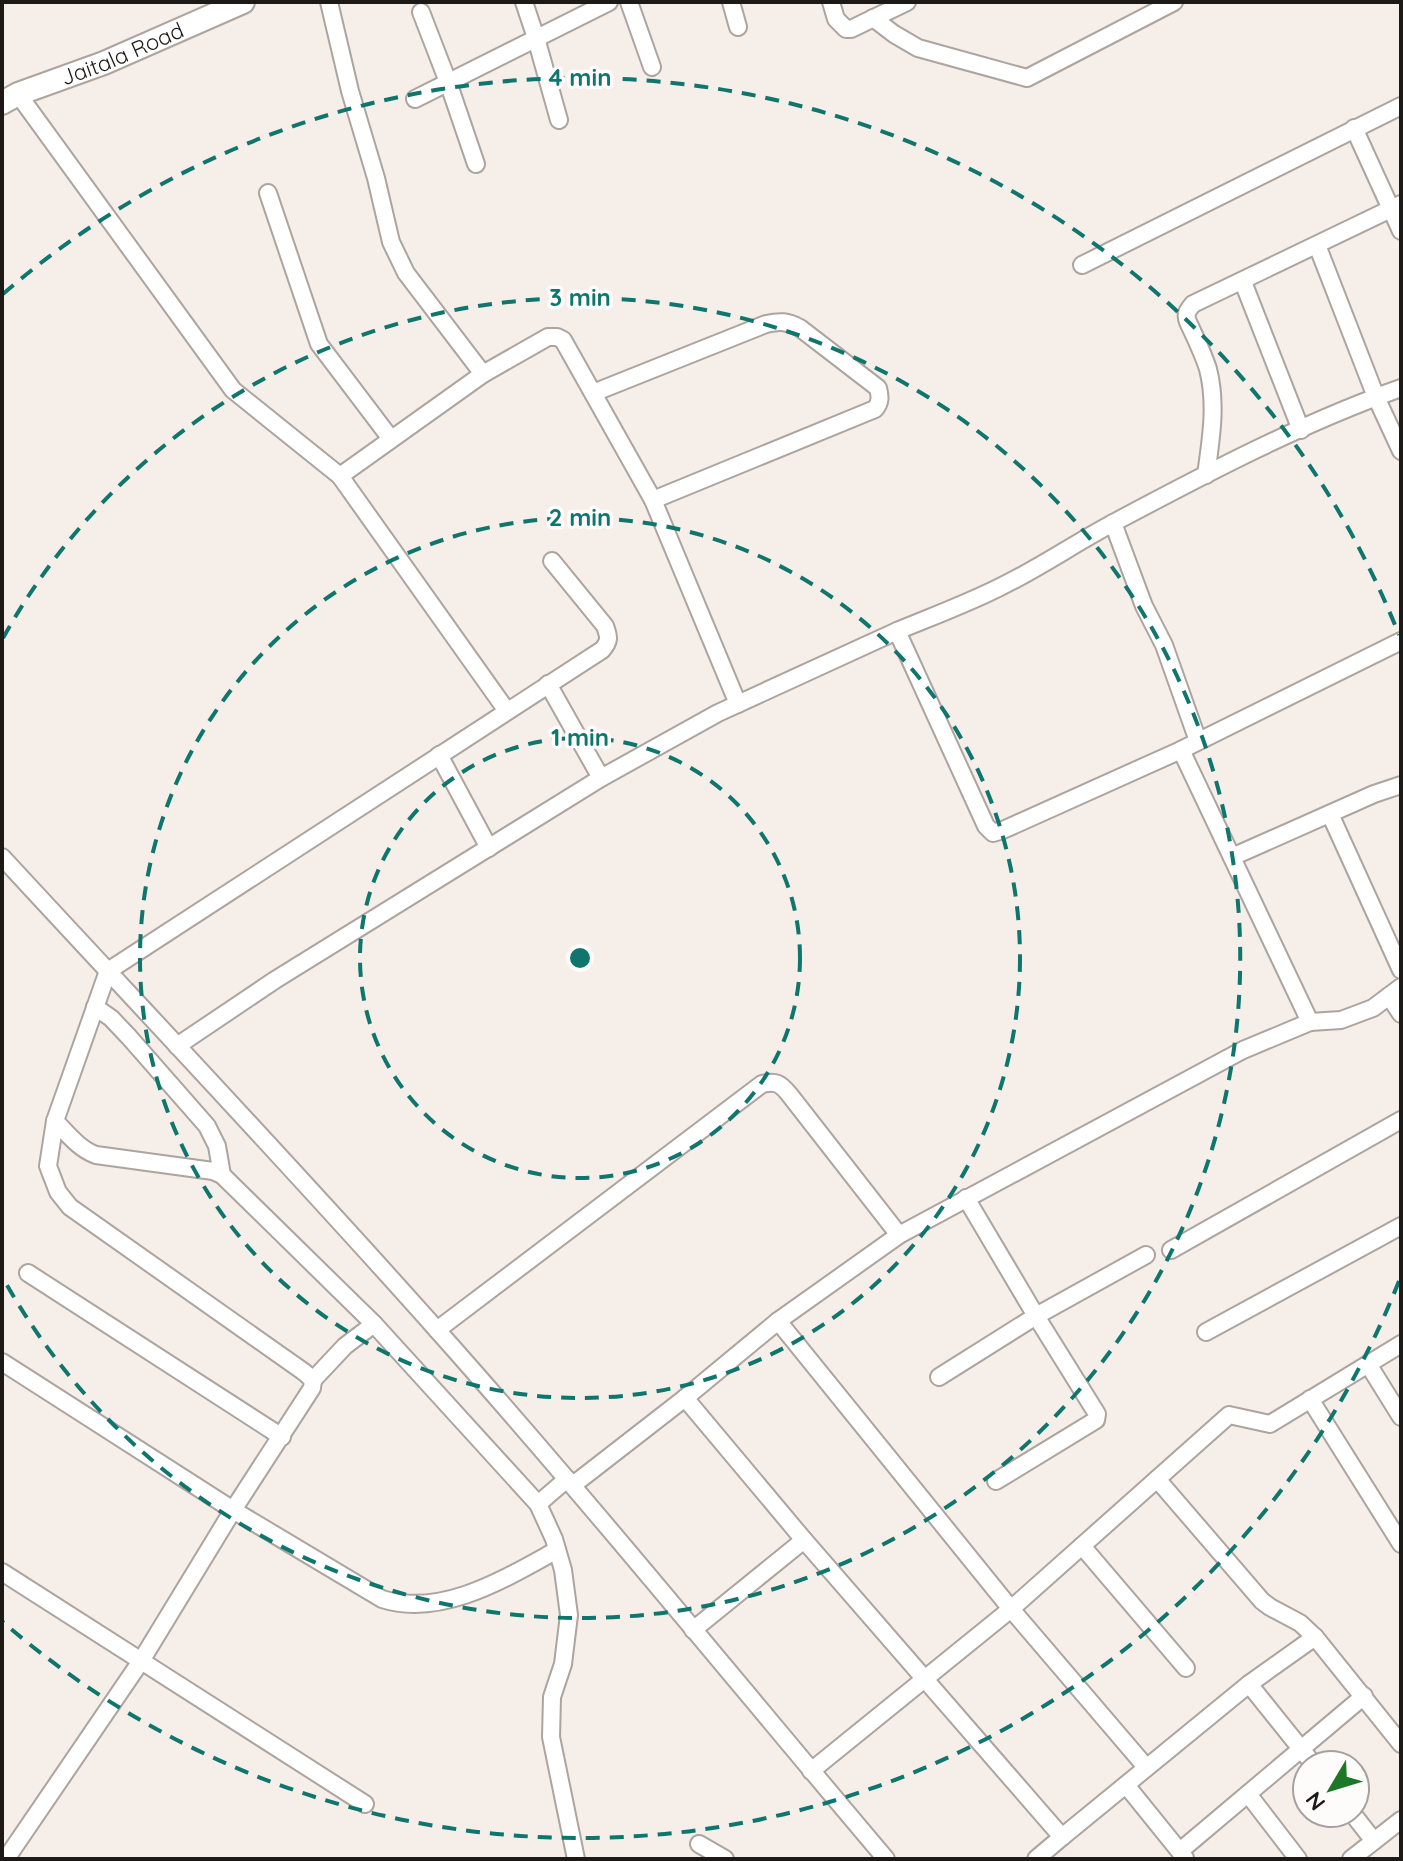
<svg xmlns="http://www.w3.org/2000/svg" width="1403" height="1861" font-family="Quicksand,sans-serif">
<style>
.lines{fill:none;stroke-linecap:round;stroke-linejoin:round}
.street-casing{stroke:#aca49f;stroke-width:20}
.secondary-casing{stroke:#aca49f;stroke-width:26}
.street{stroke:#fff;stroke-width:16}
.secondary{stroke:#fff;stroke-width:22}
.ring{fill:none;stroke:#0f766e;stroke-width:4;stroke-dasharray:14 10}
.labels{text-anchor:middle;stroke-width:7;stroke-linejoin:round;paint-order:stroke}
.street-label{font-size:22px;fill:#1c1917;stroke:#fefcfb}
.centre{fill:#0f766e;stroke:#fefcfb;stroke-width:4}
.ring-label{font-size:24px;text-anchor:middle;font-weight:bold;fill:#0f766e;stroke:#fefcfb;stroke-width:7;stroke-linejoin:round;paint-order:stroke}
</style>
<rect width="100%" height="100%" fill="#f6eee8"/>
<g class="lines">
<g class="street-casing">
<g id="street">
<path d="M329,2L350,91L376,178L391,242L406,273L483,374"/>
<path d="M524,2L536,38L559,120"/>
<path d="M629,2L652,67"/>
<path d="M731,2L738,27"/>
<path d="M831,2L836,19L846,29H851L907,2"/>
<path d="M421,12L448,82L476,164"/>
<path d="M873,18L894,34L918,48L1027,78L1174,2"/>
<path d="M18,94L233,390L340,476"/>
<path d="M415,99L609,2"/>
<path d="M1354,128L1401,231"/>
<path d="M268,193L319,344L391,439"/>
<path d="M1317,245L1376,397L1401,451"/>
<path d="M1082,265L1401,106"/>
<path d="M1243,282L1301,430"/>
<path d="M593,393L766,324C780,321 787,321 800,328L878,388C880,396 881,402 875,409L653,500"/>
<path d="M1206,475C1211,439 1217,404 1208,369C1203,353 1195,337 1188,322C1185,314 1187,311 1193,304L1401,204"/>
<path d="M1113,523L1144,606L1164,645L1198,741"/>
<path d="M897,631C931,617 966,604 998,588C1038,569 1075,543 1115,522C1207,473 1302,423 1401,388"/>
<path d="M548,684L601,778"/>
<path d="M507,711L340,476L483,374L548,337H557L563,340L653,500L738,704"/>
<path d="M1181,750L1401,641"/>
<path d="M439,755L489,848"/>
<path d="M1330,814L1401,970"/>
<path d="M2,857C148,1015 296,1171 438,1331C592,1504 737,1683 886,1859"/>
<path d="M1232,857L1374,794L1401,785"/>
<path d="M1389,996L1401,1014"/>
<path d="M95,1007L111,1018L129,1037L207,1126L217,1146L222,1175"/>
<path d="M1310,1022L1341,1020L1373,1008L1401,987"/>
<path d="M177,1046L275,980L601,778L718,713L897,631L986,826L993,833L1003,830L1181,750L1310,1022L1243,1050L899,1235L778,1321L685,1398L573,1485"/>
<path d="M55,1121C67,1133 79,1149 96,1155L213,1171L222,1175L374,1324L538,1504L554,1539L563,1570L569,1615L563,1664L552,1697L551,1737L576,1859"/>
<path d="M966,1198L1036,1316L1097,1414L1096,1420L996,1481"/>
<path d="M1171,1250L1401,1120"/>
<path d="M28,1273L282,1437"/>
<path d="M778,1321L1011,1609L811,1771"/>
<path d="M437,1330L762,1084C776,1081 780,1083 789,1094L899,1235"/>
<path d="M1206,1332L1401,1226"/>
<path d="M2,1362L233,1510L382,1599C442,1618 506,1578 557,1550"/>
<path d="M1368,1364L1401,1417"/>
<path d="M939,1377L1036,1316L1146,1255"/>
<path d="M313,1380L345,1346L374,1324"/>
<path d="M685,1398L804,1540L1062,1837L1036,1859"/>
<path d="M1310,1399L1401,1544"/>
<path d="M1157,1479L1262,1601L1270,1607L1300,1623L1315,1637"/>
<path d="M538,1504L567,1479"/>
<path d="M1082,1546L1186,1668"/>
<path d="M2,1572L365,1804"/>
<path d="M693,1630L804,1540"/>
<path d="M1249,1684L1314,1765"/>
<path d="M1146,1767L1011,1609L1229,1415L1270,1424L1401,1344"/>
<path d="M1126,1785L1185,1858"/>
<path d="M1248,1794L1298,1859"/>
<path d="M1352,1813L1374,1841"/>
<path d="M1062,1837L1249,1684L1315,1637L1401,1744"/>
<path d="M699,1844L725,1859"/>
<path d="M1180,1851L1364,1696"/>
<path d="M6,1859L141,1661L233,1510L312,1388L313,1380L304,1372L70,1207L58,1192L48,1166L55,1121L108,971L602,650C610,641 609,637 605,626L552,561"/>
<path d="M1351,1859L1401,1820"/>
</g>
</g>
<g class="secondary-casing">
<g id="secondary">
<path id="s1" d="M2,103L18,94L104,63L243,2"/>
</g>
</g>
<use href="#street" class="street"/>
<use href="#secondary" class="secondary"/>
</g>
<g class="ring">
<circle cx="580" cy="958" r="220"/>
<circle cx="580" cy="958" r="440"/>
<path d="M3 638A660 660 0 1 1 3 1278"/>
<path d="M1399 1281A880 880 0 0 1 3 1622M3 294A880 880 0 0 1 1399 635"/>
</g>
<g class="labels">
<g class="street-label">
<text dy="8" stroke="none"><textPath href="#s1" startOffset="130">Jaitala Road</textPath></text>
</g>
</g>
<circle cx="580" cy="958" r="12" class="centre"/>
<g class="ring-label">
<text x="580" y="86">4 min</text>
<text x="580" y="306">3 min</text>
<text x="580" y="526">2 min</text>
<text x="580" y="746">1 min</text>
</g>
<rect width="1403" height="1861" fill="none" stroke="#1c1917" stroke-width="8"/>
<g transform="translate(1331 1789) rotate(232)"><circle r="38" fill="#fefcfb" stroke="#a4a1a0" stroke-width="2"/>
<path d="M0-6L14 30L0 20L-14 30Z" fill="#1c7827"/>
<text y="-12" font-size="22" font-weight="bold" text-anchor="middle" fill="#1c1917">N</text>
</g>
</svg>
